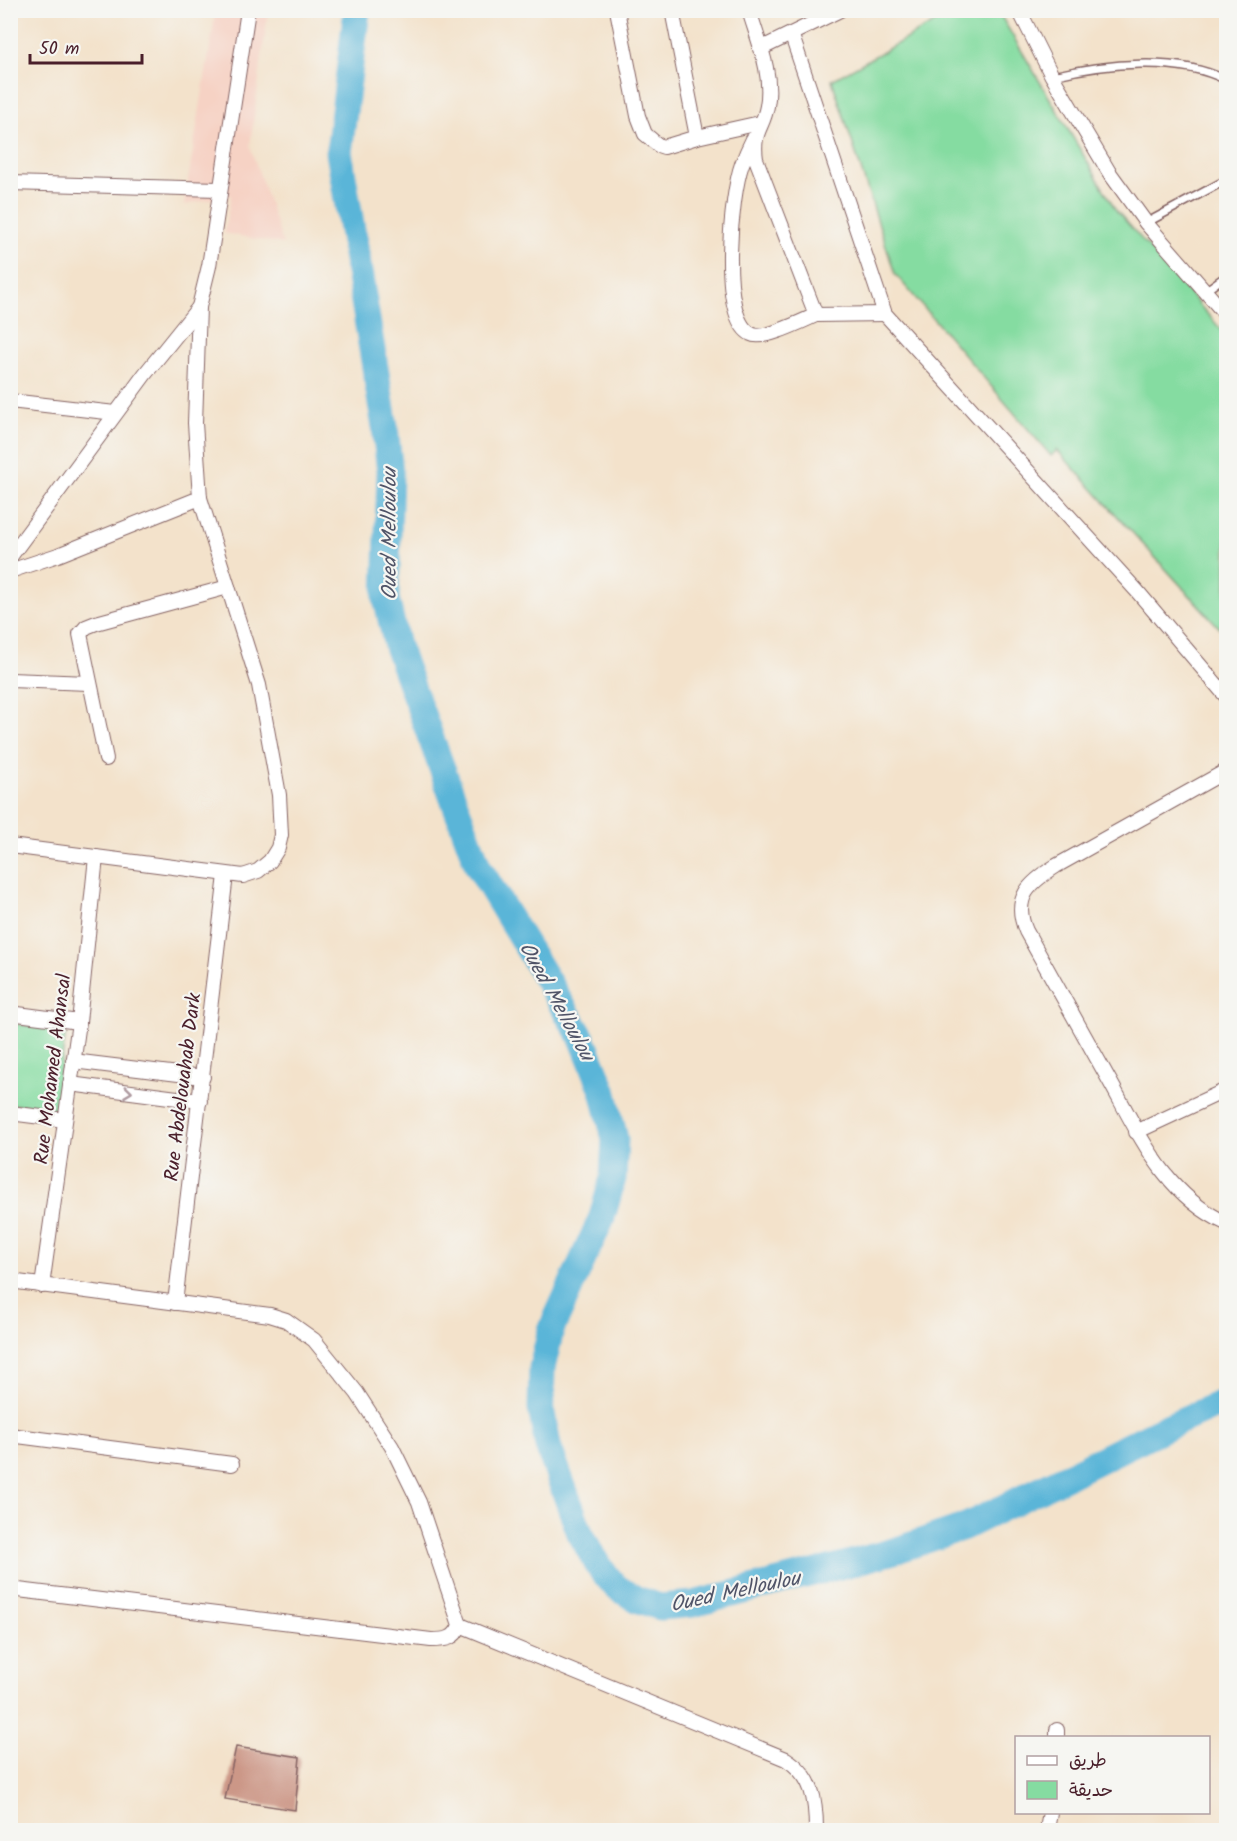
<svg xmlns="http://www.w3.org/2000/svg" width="1237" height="1841" font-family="Kalam,'Playpen Sans Arabic',sans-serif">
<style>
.built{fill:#f6d2c4}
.green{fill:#85dca1;stroke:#687e66;stroke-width:1.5}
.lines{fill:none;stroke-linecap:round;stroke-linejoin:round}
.river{stroke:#5ab5d8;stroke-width:27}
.building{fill:#cc9787}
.service-casing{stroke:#856363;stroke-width:10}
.minor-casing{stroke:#856363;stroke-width:16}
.service{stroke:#fff;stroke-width:7}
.minor{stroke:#fff;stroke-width:14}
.oneway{stroke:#ae9aa0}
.labels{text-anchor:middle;stroke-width:4.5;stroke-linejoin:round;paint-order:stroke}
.street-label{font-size:20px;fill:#4a1f2b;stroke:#f6f6f2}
.water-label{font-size:21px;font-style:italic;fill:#505468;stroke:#f6f6f2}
</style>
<rect width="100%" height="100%" fill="#f6f6f2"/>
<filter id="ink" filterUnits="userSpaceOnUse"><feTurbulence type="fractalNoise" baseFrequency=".0167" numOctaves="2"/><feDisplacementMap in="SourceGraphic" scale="12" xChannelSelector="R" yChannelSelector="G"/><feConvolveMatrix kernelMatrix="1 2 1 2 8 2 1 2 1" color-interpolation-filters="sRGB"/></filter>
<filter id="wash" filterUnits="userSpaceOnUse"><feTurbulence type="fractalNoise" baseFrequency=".008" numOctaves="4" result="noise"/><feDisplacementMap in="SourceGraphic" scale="24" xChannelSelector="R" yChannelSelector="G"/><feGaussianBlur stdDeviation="1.35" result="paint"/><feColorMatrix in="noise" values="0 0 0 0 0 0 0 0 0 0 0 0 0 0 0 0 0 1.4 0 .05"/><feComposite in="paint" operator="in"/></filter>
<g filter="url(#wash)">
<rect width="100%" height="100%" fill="#f3e2cb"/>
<path class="built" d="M216,11H268L250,146L283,244L224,233L231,195L184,205Z"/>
<g class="green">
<path d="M957,10L998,11L1116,210L1226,335V635L1057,450L1051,456L895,274L832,80Z"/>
<path d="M11,1023L66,1031L55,1111L11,1104Z"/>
</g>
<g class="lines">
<path class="river" d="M357,10L339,152L385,427L390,473L386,598L397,646L478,866L582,1038L603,1090L615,1139L613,1178L602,1217L551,1330L542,1368L541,1408L548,1446L580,1533L599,1567L616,1587L636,1599L660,1607L693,1604L844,1565L897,1550L964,1527L1162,1429L1226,1401"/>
</g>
<g id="blocks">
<path class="building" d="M236,1747L300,1757L295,1810L225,1799Z"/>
</g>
</g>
<g filter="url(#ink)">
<use href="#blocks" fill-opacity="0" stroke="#856363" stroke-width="1.5"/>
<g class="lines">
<g class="service-casing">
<g id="service">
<path d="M1052,76C1104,64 1177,55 1226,80"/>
<path d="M1146,223L1226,180"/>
<path d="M1205,291L1226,276"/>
</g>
</g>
<g class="minor-casing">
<g id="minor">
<path d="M617,10L638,116L645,134L658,145L664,147L697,137"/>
<path d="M672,10L697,137L760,123"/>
<path d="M749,10C758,41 773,73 767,106C763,129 752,131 756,159L816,315L885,314"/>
<path d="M1019,10L1052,76L1109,172L1146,223L1226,315"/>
<path d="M792,36L885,314L1137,591L1226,696"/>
<path d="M760,49L840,10"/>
<path d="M753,139C749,147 745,156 742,164C731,194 718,317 751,334C763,341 802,321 816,315"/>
<path d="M10,183L218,189"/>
<path d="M10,401L115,413"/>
<path d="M10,557L145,374L199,307"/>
<path d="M10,571L58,555L200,498"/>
<path d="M10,680L89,683"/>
<path d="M106,759L80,634L86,627L96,623L228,587"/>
<path d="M1226,771L1056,866C1029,883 1012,898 1026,931C1053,980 1081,1029 1108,1078C1140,1135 1164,1194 1226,1223"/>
<path d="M10,846L243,876L258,871L270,861L278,848L281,835L279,795L259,685L200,498L195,423L199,307L209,266L248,10"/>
<path d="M10,1013L79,1022"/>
<path d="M73,1061L203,1077"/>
<path d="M70,1084L200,1101"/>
<path d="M10,1113L65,1120"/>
<path d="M1136,1132L1226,1090"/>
<path d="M10,1281L270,1315L286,1320L314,1340L357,1393L392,1447L419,1502L460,1625C455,1639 446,1640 431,1640L10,1589"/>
<path d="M42,1286L79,1022L96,857"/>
<path d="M175,1303L226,875"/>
<path d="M10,1435L232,1464"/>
<path d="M460,1625L786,1759C813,1776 816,1800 816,1830"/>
<path d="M1057,1738V1730"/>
<path d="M1047,1830L1050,1812"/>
</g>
</g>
<use href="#service" class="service"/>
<use href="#minor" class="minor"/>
</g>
<defs><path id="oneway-chevron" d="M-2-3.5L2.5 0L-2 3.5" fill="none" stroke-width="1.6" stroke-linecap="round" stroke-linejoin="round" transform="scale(1.5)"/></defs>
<use class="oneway" href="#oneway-chevron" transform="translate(128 1092) rotate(7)"/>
</g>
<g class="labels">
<g class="street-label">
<text transform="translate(52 1069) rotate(-83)" y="7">Rue Mohamed Ahansal</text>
<text transform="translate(182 1087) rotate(-83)" y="7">Rue Abdelouahab Dark</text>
</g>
<g class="water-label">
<text transform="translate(389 534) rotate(-90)" y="7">Oued Melloulou</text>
<text transform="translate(557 1001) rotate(61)" y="7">Oued Melloulou</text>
<text transform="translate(735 1591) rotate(-12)" y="7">Oued Melloulou</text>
</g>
</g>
<rect width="1237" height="1841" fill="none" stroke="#f6f6f2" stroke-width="36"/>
<rect x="1015" y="1736" width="195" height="78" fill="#f6f6f2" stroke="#b1a0a2" stroke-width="1.5"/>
<rect x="1027" y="1756" width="30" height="9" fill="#ffffff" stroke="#b1a0a2" stroke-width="1.5"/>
<text x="1069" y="1766" font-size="18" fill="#4a1f2b">طريق</text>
<rect x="1027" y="1781" width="30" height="18" fill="#85dca1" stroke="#b1a0a2" stroke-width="1.5"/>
<text x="1069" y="1796" font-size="18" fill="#4a1f2b">حديقة</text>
<path d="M30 54v9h112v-9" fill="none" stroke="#4a1f2b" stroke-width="3"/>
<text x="39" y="54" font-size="18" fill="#4a1f2b" stroke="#f6f6f2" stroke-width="4.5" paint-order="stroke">50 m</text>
</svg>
